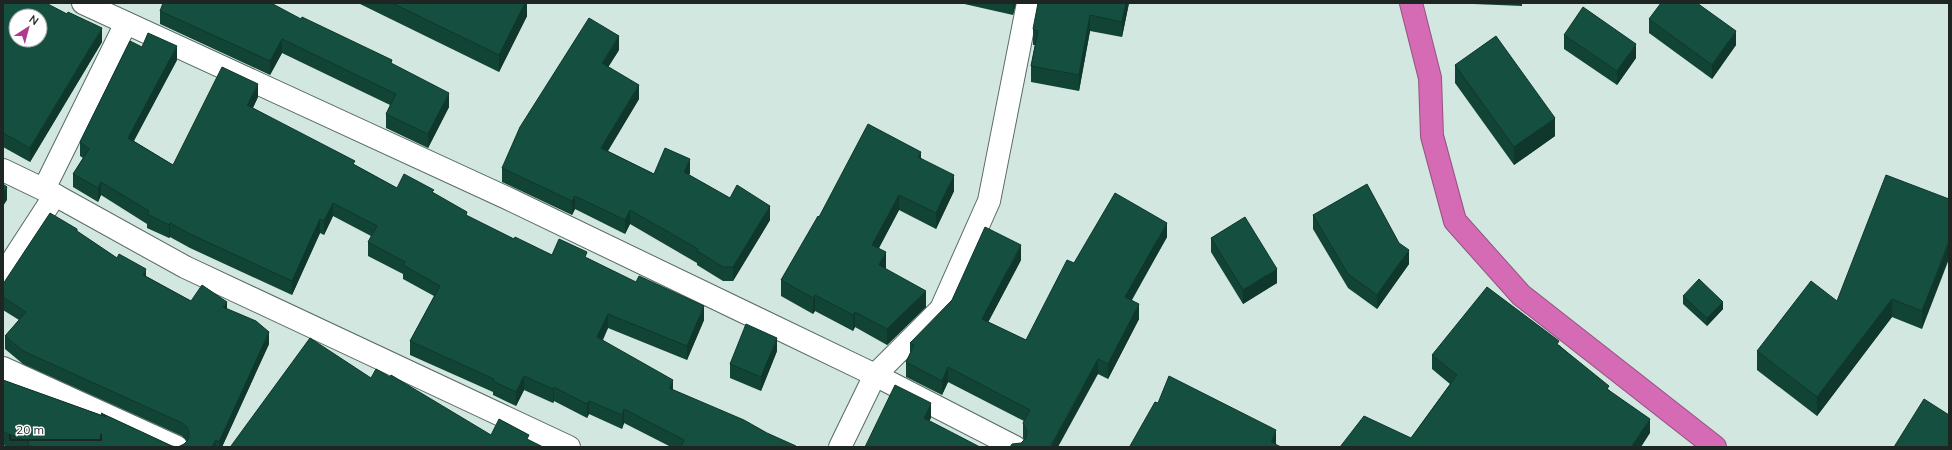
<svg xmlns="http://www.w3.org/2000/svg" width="1952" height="450" font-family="Mulish,sans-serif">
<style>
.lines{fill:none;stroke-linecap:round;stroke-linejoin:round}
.minor-casing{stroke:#576a63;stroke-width:24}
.highway-casing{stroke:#945381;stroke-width:24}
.minor{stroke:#fff;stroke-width:22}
.highway{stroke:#d46bb4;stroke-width:22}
.wall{fill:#124436}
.shaded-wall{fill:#0f372c}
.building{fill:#154f3f;stroke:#0f372c;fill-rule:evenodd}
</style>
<rect width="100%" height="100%" fill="#d2e7df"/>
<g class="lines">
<g class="minor-casing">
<g id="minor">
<path d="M83,3L507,198L875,375L1015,447"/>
<path d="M3,170L55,195L185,267L569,447"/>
<path d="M44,189L126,23"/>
<path d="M3,275L55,195"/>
<path d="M3,368L177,447"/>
<path d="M840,447L875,375L941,309L989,201L1028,3"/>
</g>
</g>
<g class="highway-casing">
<path id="highway" d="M1411,3L1430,78L1432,136L1455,221L1521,295L1715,447"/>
</g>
<use href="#minor" class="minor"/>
<use href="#highway" class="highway"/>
</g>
<g class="wall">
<path d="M3,3L102,42L30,162L3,147Z"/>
<path d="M358,3H527V16L499,72Z"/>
<path d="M960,3H1016L1013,15Z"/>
<path d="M1129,3L1122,37L1090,31L1079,91L1031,82V66L1035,45H1033V29Z"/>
<path d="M1450,3H1522V6Z"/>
<path d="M160,11L301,19L392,64L449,107L428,148L386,128V114L390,105L282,53L270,75L160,24Z"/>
<path d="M1649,19L1736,45L1712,79L1649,33Z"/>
<path d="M1564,35L1636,58L1617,85L1564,49Z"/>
<path d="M142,47L177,60L134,141L173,165L258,97L253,108L355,165L397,188L434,193L467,216L514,239L552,255L587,258L704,320L687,360L608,328L603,340L673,390L796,447H671L624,423L622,429L589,414L587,418L554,401L553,403L524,390L516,406L493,395V392L410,355V341L434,296L403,279V274L368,256V242L371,236L333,216L324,235L320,233L292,295L190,248L170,237L169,238L147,228V224L101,195L98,202L73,187V174L83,158L80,156V142Z"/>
<path d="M619,50L608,67L639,99L608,151L654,174L690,173L689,175L730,198L770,220L733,281H723L697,265V263L630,224L625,234L575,209L572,215L502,182V168Z"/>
<path d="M1455,65L1555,136L1514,165L1455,83Z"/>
<path d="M921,158L954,191L936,229L899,210L879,248L886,268V269L926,307L887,345L855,327L853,331L815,311L813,314L781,296V280L819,217Z"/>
<path d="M1949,199L1922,329L1892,317L1817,416L1757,370V351L1837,301Z"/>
<path d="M1313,215L1409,264L1377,309L1348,288L1313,229Z"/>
<path d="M77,232L117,258L146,276L191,301L227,309L269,344L222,447H8L3,445V380L101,415V413L172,446L178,447L184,444L187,441L182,436L23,364L5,349V336L19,320L3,310V284Z"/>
<path d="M1167,237L1132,300L1139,319L1108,379L1098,374L1021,443L1024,440L1023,438V423L1024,421L948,382L942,395L906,377V362L910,354V343L1021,260L988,322L1026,340L1074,263Z"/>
<path d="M1211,238L1277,283L1243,304L1211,252Z"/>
<path d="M1683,296L1723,309L1707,326L1683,304Z"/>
<path d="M1559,345L1609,390L1650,433L1411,438L1450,384L1432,369V355Z"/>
<path d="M777,351L761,391L730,378V364Z"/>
</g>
<g class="shaded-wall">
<path d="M525,3H527V16L499,72V55Z"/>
<path d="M1013,3H1016L1013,15Z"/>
<path d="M1126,3H1129L1122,37V22Z"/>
<path d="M1090,15V31L1079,91V75Z"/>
<path d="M102,28V42L30,162V148Z"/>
<path d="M1736,31V45L1712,79V65Z"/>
<path d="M619,36V50L602,77V63Z"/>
<path d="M282,39V53L270,75V61Z"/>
<path d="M1636,44V58L1617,85V71Z"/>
<path d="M177,46V60L128,151V138Z"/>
<path d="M258,84V97L247,119V105Z"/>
<path d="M639,85V99L601,162V148Z"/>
<path d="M449,93V107L428,148V134Z"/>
<path d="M1555,118V136L1514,165V147Z"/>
<path d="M921,152V167L918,157Z"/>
<path d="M690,159V173L684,186V172Z"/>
<path d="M954,175V191L936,229V213Z"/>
<path d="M101,182V195L98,202V188Z"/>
<path d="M7,187V200L3,206V193Z"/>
<path d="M899,195V210L872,261V245Z"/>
<path d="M575,196V209L572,215V201Z"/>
<path d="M333,203V216L324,235V221Z"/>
<path d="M770,206V220L733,281V267Z"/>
<path d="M630,210V224L625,234V220Z"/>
<path d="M320,219V233L292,295V281Z"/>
<path d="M170,223V237L169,238V225Z"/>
<path d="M1167,223V237L1125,311V297Z"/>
<path d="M1949,241V259L1922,329V311Z"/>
<path d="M1021,245V260L982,334V319Z"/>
<path d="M1409,250V264L1377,309V295Z"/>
<path d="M886,252V268L879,281V265Z"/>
<path d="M146,269V282L143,275Z"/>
<path d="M1277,269V283L1243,304V290Z"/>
<path d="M926,291V307L887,345V329Z"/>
<path d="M815,295V311L813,314V298Z"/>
<path d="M1892,299V317L1817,416V397Z"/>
<path d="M227,302V315L223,307Z"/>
<path d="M1723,302V309L1707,326V318Z"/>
<path d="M1139,304V319L1108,379V364Z"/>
<path d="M704,306V320L687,360V346Z"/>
<path d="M855,312V327L853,331V315Z"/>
<path d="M608,314V328L597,350V337Z"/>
<path d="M269,332V344L222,447H219V442Z"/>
<path d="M777,338V351L761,391V377Z"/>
<path d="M1098,359V374L1058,447H1050Z"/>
<path d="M948,367V382L942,395V381Z"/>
<path d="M524,376V390L516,406V392Z"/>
<path d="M673,380V393L669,388Z"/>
<path d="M554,387V401L553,403V389Z"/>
<path d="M589,401V414L587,418V404Z"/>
<path d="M931,403V418L924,432V418Z"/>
<path d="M624,409V423L622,429V415Z"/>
<path d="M1650,419V433L1641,447H1631Z"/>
<path d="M1276,430V445L1271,442Z"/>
<path d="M216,440V447H212Z"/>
</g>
<g class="building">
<path d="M3,3H46L67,14L68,12L102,28L30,148L3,133ZM16,16H40V40H16Z"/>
<path d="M163,3H271L301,19L302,17L392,60L391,63L449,93L428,134L386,114L396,94L282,39L270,61L160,11Z"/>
<path d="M392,3H525L499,55Z"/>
<path d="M1038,3H1126L1122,22L1090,15L1079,75L1031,66L1038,31L1033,29Z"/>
<path d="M1661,3H1697L1736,31L1712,65L1649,19Z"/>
<path d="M1583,7L1636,44L1617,71L1564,35Z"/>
<path d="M589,18L619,36L602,63L639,85L601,148L654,174L665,148L690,159L684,172L730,198L737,185L770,206L733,267H723L697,251L698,249L630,210L625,220L575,196L572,201L502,168L520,127Z"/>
<path d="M148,33L177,46L128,138L173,165L222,67L258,84L247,105L355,161L353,164L397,188L404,174L434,190L432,192L467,212L466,215L514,239L515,237L552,255L559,239L587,252L585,257L636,282L639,276L704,306L687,346L608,314L597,337L673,380L669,388L744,420L767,433L796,446V447H681L684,440L624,409L622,415L589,401L587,404L554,387L553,389L524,376L516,392L493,381L494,379L410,341L440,286L403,265L405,262L368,242L377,226L333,203L324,221L320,219L292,281L190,234L170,223L169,225L147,214L149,211L101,182L98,188L73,174L89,149L80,142L130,41L142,47Z"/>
<path d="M1496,36L1555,118L1514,147L1455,65Z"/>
<path d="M868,124L921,152L918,157L954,175L936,213L899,195L872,245L886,252L879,265L926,291L887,329L855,312L853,315L815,295L813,298L781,280L818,216L819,217Z"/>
<path d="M1886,175L1949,199V241L1922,311L1892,299L1817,397L1757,351L1811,281L1837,301Z"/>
<path d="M3,184L7,187L3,193Z"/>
<path d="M1367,184L1399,243L1409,250L1377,295L1348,274L1313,215Z"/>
<path d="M1115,193L1167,223L1125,297L1139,304L1108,364L1098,359L1050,447H1010L1012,444L1021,443L1026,438L1027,431L1023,423L1030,410L948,367L942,381L906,362L914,345L910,343L952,300L985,227L1021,245L982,319L1026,340L1067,260L1074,263Z"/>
<path d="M50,213L77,229V231L117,258L119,254L146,269L143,275L191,301L202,285L227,302L223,307L256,321L269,332L219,442L216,440L212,447H34L28,445L29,442L3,432V380L106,417L101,413L172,446L178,447L184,444L188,440L189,432L187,427L182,423L23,351L5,336L26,312L3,297V284Z"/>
<path d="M1245,217L1277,269L1243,290L1211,238Z"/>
<path d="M1699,279L1723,302L1707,318L1683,296Z"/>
<path d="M1487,287L1559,341L1557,344L1609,386L1607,389L1650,419L1631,447H1340L1364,416L1411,438L1457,375L1432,355Z"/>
<path d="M746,324L777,338L761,377L730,364Z"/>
<path d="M310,338L371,378L376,369L390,377L391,375L491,435L499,419L529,435L527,439L543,447H233L231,446Z"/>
<path d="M1169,376L1276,430L1271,442L1281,447H1132L1130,446L1155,402L1158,403Z"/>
<path d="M895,385L931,403L924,418L980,447H865Z"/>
<path d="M1924,399L1949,415V447H1894Z"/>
</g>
<rect width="1952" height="450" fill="none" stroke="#1e2623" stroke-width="8"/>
<g transform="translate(28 28) rotate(36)"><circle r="19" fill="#ffffff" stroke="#a5a8a7"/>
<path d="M0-3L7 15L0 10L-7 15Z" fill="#b03a90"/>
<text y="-6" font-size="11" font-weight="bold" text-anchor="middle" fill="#1e2623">N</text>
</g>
<path d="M10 434v6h91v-6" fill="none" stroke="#1e2623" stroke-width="2"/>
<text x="16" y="434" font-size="12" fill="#1e2623" stroke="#ffffff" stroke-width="3" paint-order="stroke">20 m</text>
</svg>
